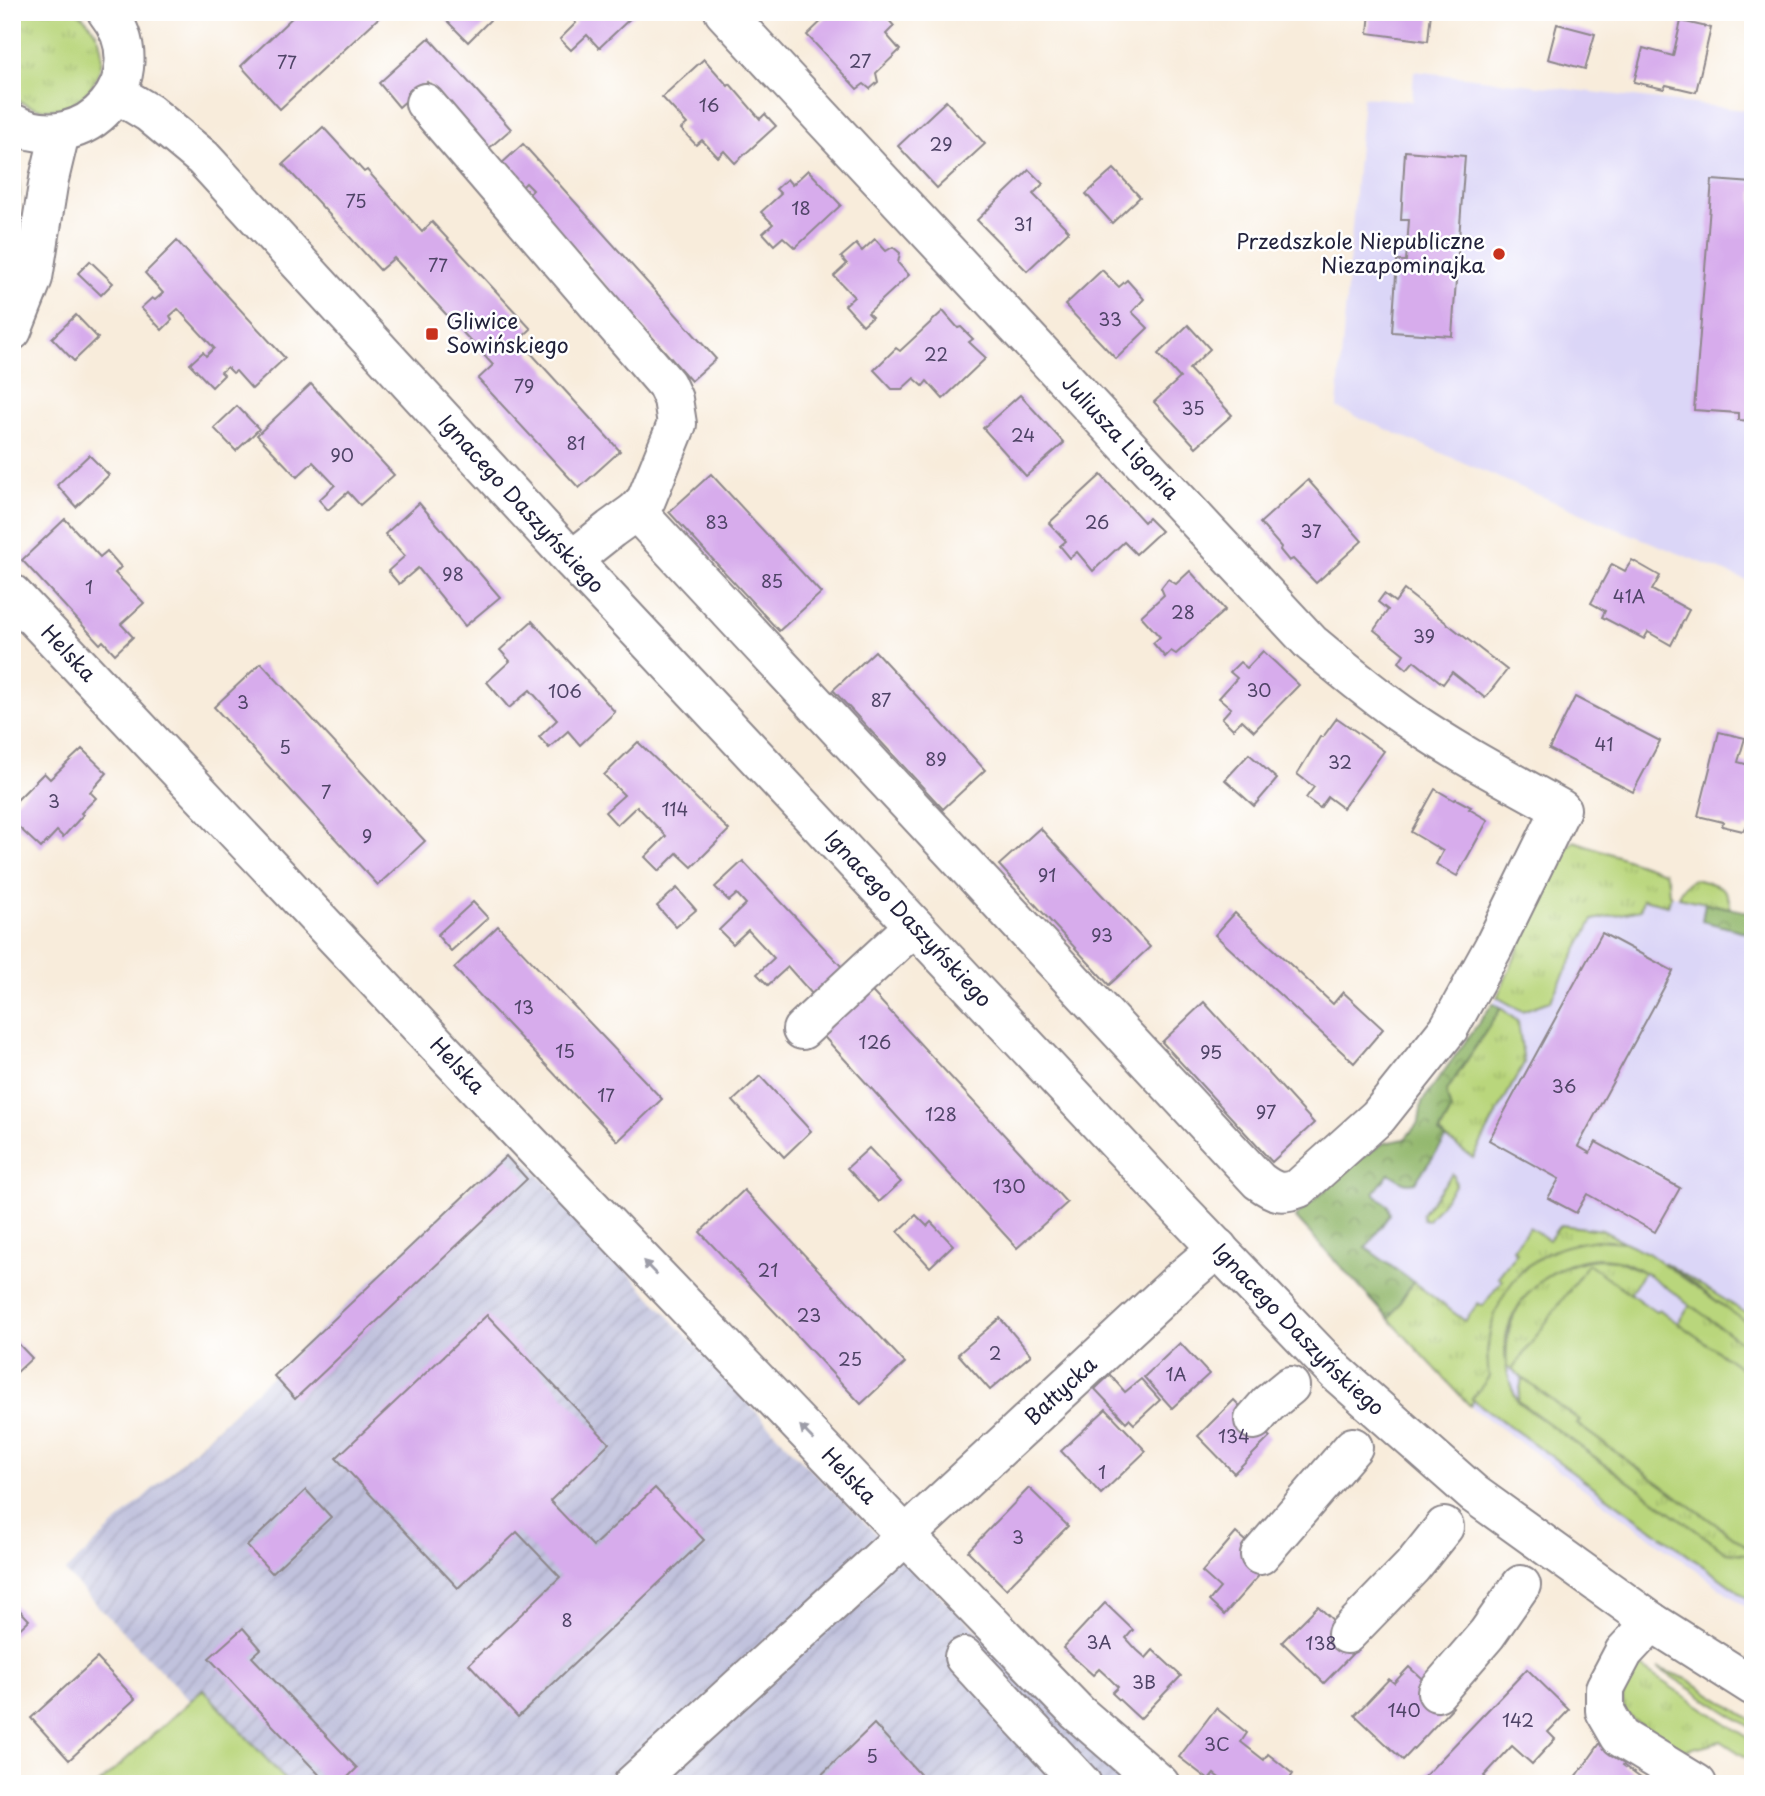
<svg xmlns="http://www.w3.org/2000/svg" width="1765" height="1796" font-family="'Playpen Sans',sans-serif">
<style>
.built{fill:#dbd6f7}
.industrial{fill:url(#industrial-furrows)}
.grass{fill:url(#grass-tufts);stroke:#6e7c5c;stroke-width:2}
.forest{fill:url(#forest-crowns);stroke:#5a6c54;stroke-width:2}
.park{fill:url(#park-crowns);stroke:#6e7c5c;stroke-width:2}
.garden{fill:#b9d67c;stroke:#6e7c5c;stroke-width:2}
.building{fill:#d7acec}
.lines{fill:none;stroke-linecap:round;stroke-linejoin:round}
.minor-casing{stroke:#8d878b;stroke-width:42}
.minor{stroke:#fff;stroke-width:38}
.oneway{fill:#9c9ca7}
.poi-dot{fill:#c8321e;stroke:#fff;stroke-width:2.5}
.labels{text-anchor:middle;stroke-width:5;stroke-linejoin:round;paint-order:stroke}
.number-label{font-size:18px;fill:#4f4467}
.poi-label{font-size:21px;fill:#22223b;stroke:#fff;text-anchor:end}
.street-label{font-size:21px;fill:#22223b;stroke:#fff}
</style>
<defs>
<pattern id="industrial-furrows" width="10" height="10" patternUnits="userSpaceOnUse" patternTransform="scale(1.75)"><rect width="10" height="10" fill="#c1c2dd"/><path d="M-1 1l2-2M0 10L10 0M9 11l2-2" fill="none" stroke="#a6a6bf"/></pattern>
<pattern id="grass-tufts" width="24" height="20" patternUnits="userSpaceOnUse" patternTransform="scale(1.75)"><rect width="24" height="20" fill="#b9d67c"/><path d="M3 7l-1-3M5 7V3M7 7l1-3M15 17l-1-3M17 17v-4M19 17l1-3" fill="none" stroke="#9fb76c"/></pattern>
<pattern id="forest-crowns" width="20" height="18" patternUnits="userSpaceOnUse" patternTransform="scale(1.75)"><rect width="20" height="18" fill="#92b76c"/><path d="M2 6a3 3 0 1 1 6 0M12 15a3 3 0 1 1 6 0" fill="none" stroke="#77945a"/></pattern>
<pattern id="park-crowns" width="20" height="18" patternUnits="userSpaceOnUse" patternTransform="scale(1.75)"><rect width="20" height="18" fill="#b9d67c"/><path d="M2 6a3 3 0 1 1 6 0M12 15a3 3 0 1 1 6 0" fill="none" stroke="#9fb76c"/></pattern>
</defs>
<rect width="100%" height="100%" fill="#fff"/>
<filter id="ink" filterUnits="userSpaceOnUse"><feTurbulence type="fractalNoise" baseFrequency=".0143" numOctaves="2"/><feDisplacementMap in="SourceGraphic" scale="14" xChannelSelector="R" yChannelSelector="G"/><feConvolveMatrix kernelMatrix="1 2 1 2 8 2 1 2 1" color-interpolation-filters="sRGB"/></filter>
<filter id="wash" filterUnits="userSpaceOnUse"><feTurbulence type="fractalNoise" baseFrequency=".00686" numOctaves="4" result="noise"/><feDisplacementMap in="SourceGraphic" scale="28" xChannelSelector="R" yChannelSelector="G"/><feGaussianBlur stdDeviation="1.57" result="paint"/><feColorMatrix in="noise" values="0 0 0 0 0 0 0 0 0 0 0 0 0 0 0 0 0 1.4 0 .05"/><feComposite in="paint" operator="in"/></filter>
<g filter="url(#wash)">
<rect width="100%" height="100%" fill="#f8ecdb"/>
<g class="built">
<path d="M1414,71L1753,111V583L1615,528L1337,408L1363,97L1412,101Z"/>
<path d="M1563,855L1653,890L1674,896L1753,913V1612L1470,1406L1295,1217L1361,1158L1384,1143L1405,1139L1419,1122L1422,1102L1497,997Z"/>
</g>
<path class="industrial" d="M513,1147L794,1453L914,1571L1139,1784H289L203,1690L190,1701L65,1572Z"/>
<g class="grass">
<path d="M20,12C36,12 60,10 75,12C82,14 86,20 91,25C120,63 86,114 41,109C30,107 20,103 12,95V18Z"/>
<path d="M1574,841L1664,872L1668,880L1669,894L1671,895L1668,905L1643,899L1640,910L1593,920L1550,1001L1522,1011L1497,997L1564,849Z"/>
<path d="M1693,879C1713,884 1730,884 1730,908L1678,897C1681,888 1685,884 1693,879Z"/>
<path d="M1501,1008L1518,1022L1524,1063L1473,1158L1439,1133L1451,1111L1446,1092Z"/>
<path d="M1452,1174L1454,1176L1456,1184L1428,1220H1423L1422,1214Z"/>
<path d="M1560,1225L1602,1230L1626,1243H1575L1491,1326L1487,1351L1489,1377L1470,1406L1389,1319L1413,1282L1465,1321L1478,1303L1483,1306L1502,1280L1498,1277L1517,1252L1513,1249L1529,1227L1549,1240Z"/>
<path d="M1598,1259L1617,1260L1644,1272L1630,1293L1588,1265L1512,1370L1507,1367C1502,1306 1538,1266 1598,1259Z"/>
<path d="M1664,1262L1751,1316L1753,1327L1751,1326Z"/>
<path d="M1690,1304L1753,1351V1377L1678,1323Z"/>
<path d="M1522,1378L1580,1421L1578,1425L1753,1551V1555L1727,1553L1518,1401Z"/>
<path d="M1636,1664L1753,1741V1762L1721,1741L1678,1752L1636,1722L1624,1711L1621,1685Z"/>
<path d="M1658,1668L1687,1679L1753,1721V1729Z"/>
</g>
<g class="forest">
<path d="M1705,903L1753,913V934L1702,921Z"/>
<path d="M1493,1003L1501,1008L1446,1092L1451,1111L1439,1133L1446,1139L1415,1182C1403,1185 1399,1179 1389,1173L1374,1193L1388,1206L1390,1214L1366,1248L1413,1282L1389,1319L1295,1217L1361,1158L1384,1143L1405,1139L1419,1122L1422,1102Z"/>
</g>
<path class="park" d="M12,150L16,157L20,195L12,226Z"/>
<g class="garden">
<path d="M1597,1240L1624,1242L1648,1253L1753,1327V1351L1651,1276C1640,1270 1629,1262 1617,1260C1570,1250 1522,1285 1508,1328C1501,1352 1507,1380 1518,1402L1726,1552L1753,1555V1602L1472,1399L1489,1377C1482,1325 1504,1271 1555,1250C1568,1244 1583,1242 1597,1240Z"/>
<path d="M1588,1264L1656,1312L1659,1309L1668,1316L1753,1377V1551L1577,1424L1580,1421L1512,1370Z"/>
<path d="M203,1689L289,1784H99L190,1701Z"/>
</g>
<g id="blocks">
<g class="building">
<path d="M298,12H385L280,109L241,66Z"/>
<path d="M453,12H498L468,42L446,20Z"/>
<path d="M565,12H637L599,48L587,35L571,50L560,39L576,23Z"/>
<path d="M831,12H866L873,20L882,12L894,26L886,34L900,50L876,73L878,82L870,89L864,84L857,89L807,35Z"/>
<path d="M1370,12H1431L1428,41L1368,33Z"/>
<path d="M1681,21L1711,28L1696,92L1666,85L1664,89L1634,82L1643,48L1673,56Z"/>
<path d="M1557,24L1595,34L1585,69L1548,59Z"/>
<path d="M429,38L511,129L487,150L427,82L399,107L379,83Z"/>
<path d="M704,59L728,86L730,84L760,119L765,114L776,126L735,163L724,151L718,157L702,140L696,145L681,129L687,124L662,97Z"/>
<path d="M946,101L985,144L937,188L898,146Z"/>
<path d="M323,127L364,172L367,170L422,232L432,222L481,275L531,329L519,340L620,451L579,488L478,379L493,365L394,258L380,270L283,164Z"/>
<path d="M523,144L716,359L691,381L600,278L589,268L590,265L528,195L533,190L526,183L521,188L500,165Z"/>
<path d="M1405,151L1465,156L1452,336L1392,332L1397,261H1406L1409,220H1401Z"/>
<path d="M1114,169L1140,197L1112,223L1086,194Z"/>
<path d="M808,170L841,205L795,248L783,237L774,245L763,233L773,224L761,212L781,194L776,189L787,179L792,185Z"/>
<path d="M1029,170L1043,184L1033,194L1069,231L1027,271L977,220Z"/>
<path d="M1712,180L1753,183V421L1738,420V413L1694,410Z"/>
<path d="M875,239L886,251L893,247L900,253L898,263L909,275L868,313L872,317L863,325L845,305L854,297L834,276L847,264L841,257L856,244L862,251Z"/>
<path d="M177,241L285,358L252,389L236,371L233,373L227,367L221,372L224,375L212,387L190,364L203,352L206,356L214,348L178,309L170,316L172,320L162,330L141,308L152,298L155,300L163,293L145,273Z"/>
<path d="M90,261L113,283L101,295L78,273Z"/>
<path d="M1102,270L1119,287L1127,280L1144,299L1132,312L1148,328L1116,359L1065,305Z"/>
<path d="M943,311L958,328L961,327L973,339L969,342L986,358L943,399L927,381L923,386L914,378L902,389H892L874,370L896,348L900,351Z"/>
<path d="M76,315L98,338L74,361L52,338Z"/>
<path d="M1188,325L1210,349L1189,369L1232,415L1196,447L1154,402L1180,378L1158,354Z"/>
<path d="M311,384L394,475L360,505L348,492L328,510L319,500L335,485L313,462L297,477L257,435Z"/>
<path d="M1020,395L1064,443L1026,476L983,428Z"/>
<path d="M237,406L259,429L236,451L214,428Z"/>
<path d="M89,455L109,475L76,507L57,485Z"/>
<path d="M711,474L821,593L779,631L669,512Z"/>
<path d="M1101,475L1144,522L1148,518L1161,531L1136,554L1124,542L1093,571L1077,552L1070,558L1060,546L1066,541L1049,523Z"/>
<path d="M1308,480L1362,541L1316,583L1293,559L1289,561L1280,550L1281,547L1260,523Z"/>
<path d="M419,503L500,597L465,626L418,568L399,584L388,571L405,556L385,534Z"/>
<path d="M65,519L100,557L107,551L121,567L115,573L144,603L121,624L133,637L115,654L103,641L100,644L22,560Z"/>
<path d="M1632,560L1660,576L1652,590L1689,610L1671,645L1648,632L1644,639L1602,617L1605,611L1591,603L1612,564L1625,571Z"/>
<path d="M1190,571L1225,610L1176,654L1171,651L1165,657L1153,643L1160,637L1141,616L1164,595L1161,588L1168,579L1176,584Z"/>
<path d="M1404,590L1507,670L1485,698L1452,672L1443,684L1414,661L1407,669L1399,662L1404,654L1374,630L1388,610L1378,602L1384,594L1395,602Z"/>
<path d="M532,621L615,712L580,745L568,731L549,748L539,737L557,720L530,690L509,708L487,682L510,661L500,650Z"/>
<path d="M875,651L985,770L943,809L833,690Z"/>
<path d="M1263,651L1299,685L1254,731L1242,720L1233,729L1222,718L1231,708L1219,698L1237,678L1230,672L1240,662L1247,668Z"/>
<path d="M261,663L425,841L378,885L214,707Z"/>
<path d="M1575,697L1660,741L1633,792L1549,749Z"/>
<path d="M1337,718L1384,751L1343,808L1328,797L1320,808L1306,798L1314,787L1297,774L1320,737H1323Z"/>
<path d="M1719,732L1745,738L1738,762L1753,766V829L1745,827L1743,831L1722,826L1723,822L1698,816Z"/>
<path d="M638,742L729,830L692,867L677,853L659,871L645,857L666,836L637,806L617,825L605,812L624,795L604,775Z"/>
<path d="M82,749L107,773L90,792L96,798L81,813L83,815L63,837L57,831L41,848L12,821L15,818L12,816V805L44,773L50,779Z"/>
<path d="M1249,754L1277,779L1254,806L1225,780Z"/>
<path d="M1435,789L1454,800L1456,799L1471,807L1469,809L1488,820L1457,876L1436,864L1443,851L1411,832Z"/>
<path d="M1040,828L1150,947L1109,985L999,865Z"/>
<path d="M743,861L843,968L813,995L788,967L768,985L757,974L774,958L748,930L733,944L719,930L746,904L737,894L729,901L715,887Z"/>
<path d="M677,888L696,910L676,927L657,906Z"/>
<path d="M473,902L488,918L451,951L437,935Z"/>
<path d="M1235,913L1333,1004L1343,992L1383,1029L1354,1063L1215,935Z"/>
<path d="M498,926L662,1099L618,1141L454,968Z"/>
<path d="M1602,933L1673,971L1578,1146L1590,1153L1596,1142L1680,1188L1655,1232L1587,1194L1576,1213L1548,1198L1559,1179L1489,1140Z"/>
<path d="M864,983L1067,1203L1017,1248L816,1028Z"/>
<path d="M1204,1002L1314,1123L1272,1162L1162,1042Z"/>
<path d="M760,1076L811,1131L784,1157L733,1101Z"/>
<path d="M869,1148L901,1182L879,1202L847,1168Z"/>
<path d="M506,1156L527,1179L295,1399L274,1376Z"/>
<path d="M744,1190L905,1363L861,1404L700,1232Z"/>
<path d="M916,1215L927,1226L931,1222L953,1245L930,1267L898,1232Z"/>
<path d="M487,1315L609,1443L550,1501L593,1546L655,1488L704,1540L518,1717L469,1664L560,1577L517,1532L458,1588L336,1458Z"/>
<path d="M1000,1318L1031,1355L990,1390L958,1354Z"/>
<path d="M12,1337L32,1358L12,1377Z"/>
<path d="M1180,1343L1209,1374L1172,1408L1144,1377Z"/>
<path d="M1110,1375L1125,1392L1141,1379L1160,1400L1134,1424L1129,1419L1126,1422L1095,1389Z"/>
<path d="M1234,1400L1270,1437L1234,1473L1198,1436Z"/>
<path d="M1106,1409L1146,1451L1101,1494L1061,1451Z"/>
<path d="M1029,1488L1068,1526L1006,1589L968,1551Z"/>
<path d="M306,1490L331,1517L272,1573L247,1546Z"/>
<path d="M1236,1533L1270,1563L1224,1615L1209,1601L1220,1588L1202,1572Z"/>
<path d="M12,1602L29,1620L12,1636Z"/>
<path d="M1105,1603L1133,1630L1126,1638L1137,1650L1146,1658L1153,1650L1181,1676L1140,1719L1112,1693L1118,1687L1110,1679L1099,1669L1093,1675L1063,1648Z"/>
<path d="M1318,1606L1360,1646L1324,1683L1282,1642Z"/>
<path d="M243,1628L261,1649L252,1657L357,1768L341,1784H328L209,1658Z"/>
<path d="M97,1658L135,1699L69,1760L31,1718Z"/>
<path d="M1409,1667L1453,1707L1403,1760L1355,1715L1389,1679L1394,1683Z"/>
<path d="M1527,1669L1569,1710L1548,1732L1555,1739L1532,1764L1512,1746L1484,1776L1488,1780L1484,1784H1425L1421,1780Z"/>
<path d="M1216,1708L1247,1733L1241,1742L1264,1760L1268,1754L1293,1774L1286,1784H1227L1214,1774L1209,1780L1179,1757Z"/>
<path d="M874,1724L927,1782L925,1784H812Z"/>
<path d="M1601,1742L1627,1760L1623,1765L1649,1784H1585L1576,1777Z"/>
</g>
</g>
</g>
<g filter="url(#ink)">
<use href="#blocks" fill-opacity="0" stroke="#8d878b" stroke-width="2"/>
<g class="lines">
<g class="minor-casing">
<g id="minor">
<path id="s1" d="M116,93L149,113L203,158L572,560L1170,1199L1337,1373L1474,1494L1652,1622L1753,1686"/>
<path d="M425,103L666,384L673,399L677,424L646,500L636,511L611,529L572,560"/>
<path d="M12,123C86,161 159,76 107,12"/>
<path d="M12,331L33,278L49,179L60,133"/>
<path d="M636,511L1259,1181C1274,1192 1281,1195 1299,1188L1378,1117L1449,1028L1493,948L1561,809C1509,780 1457,753 1408,719C1374,696 1342,669 1311,643L724,12"/>
<path id="s2" d="M12,594L524,1137L905,1535L1077,1712L1160,1784"/>
<path d="M802,1030L914,926"/>
<path d="M1254,1420L1268,1404L1290,1386"/>
<path d="M1260,1555L1353,1447"/>
<path d="M1652,1622L1624,1652L1605,1688V1711L1620,1737L1697,1784"/>
<path d="M1347,1634L1412,1567L1444,1527"/>
<path d="M964,1657L1082,1784"/>
<path d="M1437,1692L1487,1634L1521,1585"/>
<path id="s3" d="M633,1784L877,1562L1185,1276L1218,1248"/>
</g>
</g>
<use href="#minor" class="minor"/>
</g>
<defs><path id="oneway-solid" d="M-6-.8H1V-3.2L6.5 0L1 3.2V.8H-6Z" transform="scale(1.75)"/></defs>
<g class="oneway">
<use href="#oneway-solid" transform="translate(650 1268) rotate(-134)"/>
<use href="#oneway-solid" transform="translate(807 1433) rotate(-134)"/>
</g>
</g>
<g class="poi-dot">
<circle cx="1499" cy="254" r="7"/>
<rect x="425" y="327" width="14" height="14" rx="3.5"/>
</g>
<g class="labels">
<g class="number-label">
<text x="860" y="68">27</text>
<text x="287" y="69">77</text>
<text x="709" y="112">16</text>
<text x="941" y="151">29</text>
<text x="356" y="208">75</text>
<text x="801" y="215">18</text>
<text x="1023" y="231">31</text>
<text x="438" y="272">77</text>
<text x="1110" y="326">33</text>
<text x="936" y="361">22</text>
<text x="524" y="393">79</text>
<text x="1193" y="415">35</text>
<text x="1023" y="442">24</text>
<text x="576" y="450">81</text>
<text x="342" y="462">90</text>
<text x="717" y="529">83</text>
<text x="1097" y="529">26</text>
<text x="1311" y="538">37</text>
<text x="453" y="581">98</text>
<text x="772" y="588">85</text>
<text x="89" y="594">1</text>
<text x="1629" y="603">41A</text>
<text x="1183" y="619">28</text>
<text x="1424" y="643">39</text>
<text x="1259" y="697">30</text>
<text x="565" y="698">106</text>
<text x="881" y="707">87</text>
<text x="243" y="709">3</text>
<text x="1604" y="751">41</text>
<text x="285" y="754">5</text>
<text x="936" y="766">89</text>
<text x="1340" y="769">32</text>
<text x="326" y="799">7</text>
<text x="54" y="808">3</text>
<text x="675" y="816">114</text>
<text x="367" y="843">9</text>
<text x="1047" y="882">91</text>
<text x="1102" y="942">93</text>
<text x="524" y="1014">13</text>
<text x="875" y="1049">126</text>
<text x="565" y="1058">15</text>
<text x="1211" y="1059">95</text>
<text x="1564" y="1093">36</text>
<text x="606" y="1102">17</text>
<text x="1266" y="1119">97</text>
<text x="941" y="1121">128</text>
<text x="1009" y="1193">130</text>
<text x="768" y="1277">21</text>
<text x="809" y="1322">23</text>
<text x="995" y="1360">2</text>
<text x="850" y="1366">25</text>
<text x="1176" y="1381">1A</text>
<text x="1234" y="1443">134</text>
<text x="1102" y="1479">1</text>
<text x="1018" y="1544">3</text>
<text x="567" y="1627">8</text>
<text x="1099" y="1649">3A</text>
<text x="1321" y="1650">138</text>
<text x="1144" y="1689">3B</text>
<text x="1404" y="1717">140</text>
<text x="1518" y="1727">142</text>
<text x="1217" y="1751">3C</text>
<text x="872" y="1763">5</text>
</g>
<g class="poi-label">
<text x="1485" y="249">Przedszkole Niepubliczne<tspan x="1485" dy="24">Niezapominajka</tspan></text>
<text x="446" y="329" text-anchor="start">Gliwice<tspan x="446" dy="24">Sowińskiego</tspan></text>
</g>
<g class="street-label">
<text transform="translate(1120 438) rotate(47)" y="7">Juliusza Ligonia</text>
<text dy="7" stroke="none"><textPath href="#s1" startOffset="579">Ignacego Daszyńskiego</textPath></text>
<text dy="7" stroke="none"><textPath href="#s2" startOffset="82">Helska</textPath></text>
<text dy="7" stroke="none"><textPath href="#s1" startOffset="1146">Ignacego Daszyńskiego</textPath></text>
<text dy="7" stroke="none"><textPath href="#s2" startOffset="649">Helska</textPath></text>
<text dy="7" stroke="none"><textPath href="#s1" startOffset="1713">Ignacego Daszyńskiego</textPath></text>
<text dy="7" stroke="none"><textPath href="#s3" startOffset="581">Bałtycka</textPath></text>
<text dy="7" stroke="none"><textPath href="#s2" startOffset="1216">Helska</textPath></text>
</g>
</g>
<rect width="1765" height="1796" fill="none" stroke="#fff" stroke-width="42"/>
</svg>
